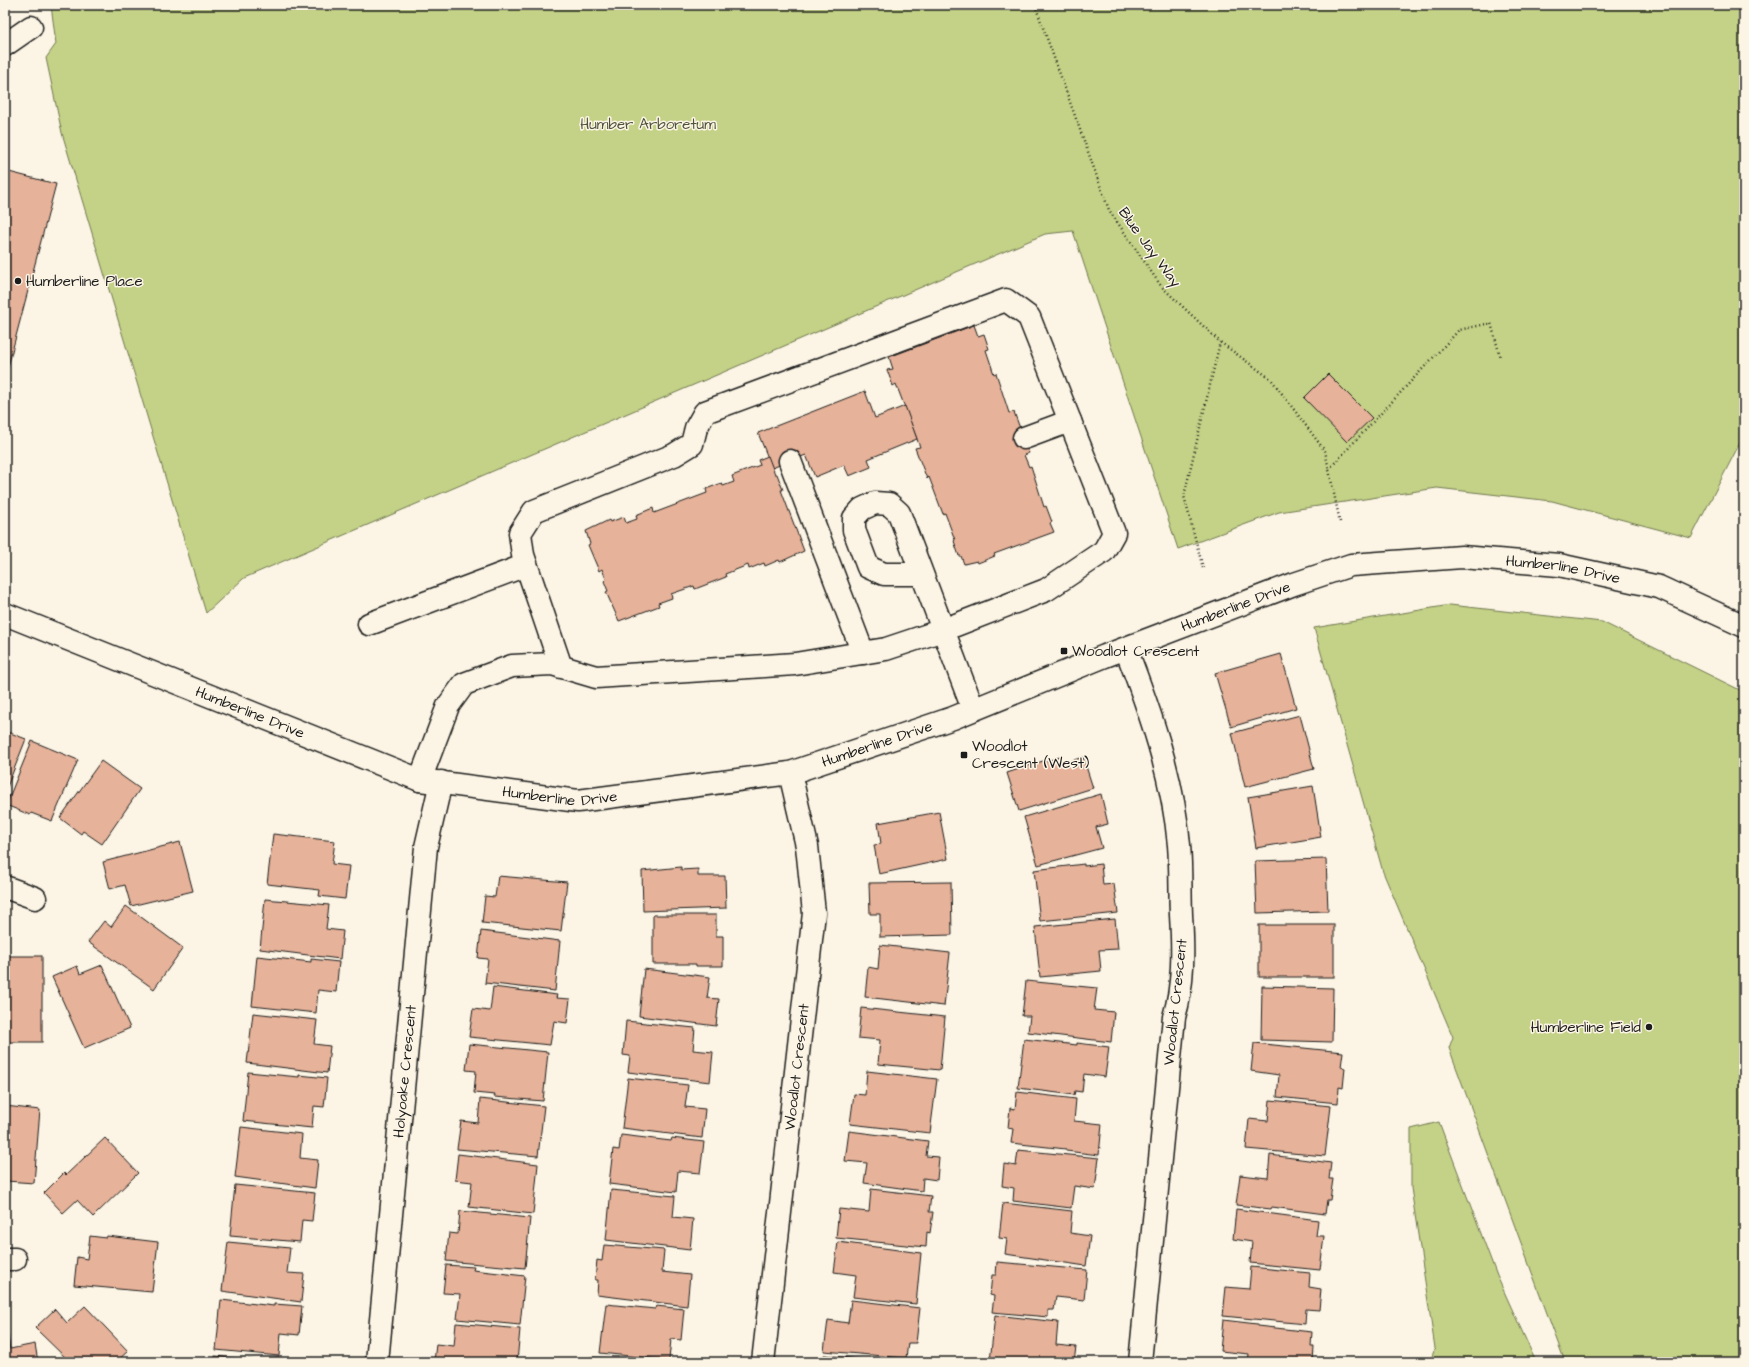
<svg xmlns="http://www.w3.org/2000/svg" width="1749" height="1367" font-family="'Architects Daughter',sans-serif">
<style>
.green{fill:#c3d286;stroke:#707751}
.building{fill:#e6b299;stroke:#1c1c1c}
.lines{fill:none;stroke-linecap:round;stroke-linejoin:round}
.minor-casing{stroke:#1c1c1c;stroke-width:25}
.path{stroke:#1c1c1c;stroke-width:2.5;stroke-dasharray:1 3;stroke-linecap:butt}
.minor{stroke:#fcf5e5;stroke-width:22}
.poi-dot{fill:#1c1c1c;stroke:#fcf5e5;stroke-width:1.5}
.labels{text-anchor:middle;stroke-width:3;stroke-linejoin:round;paint-order:stroke}
.park-label{font-size:15px;fill:#4e533c;stroke:#fcf5e5}
.street-label{font-size:15px;fill:#1c1c1c;stroke:#fcf5e5}
.poi-label{font-size:15px;fill:#1c1c1c;stroke:#fcf5e5;text-anchor:start}
</style>
<rect width="100%" height="100%" fill="#fcf5e5"/>
<filter id="ink" filterUnits="userSpaceOnUse"><feTurbulence type="fractalNoise" baseFrequency=".025" numOctaves="2"/><feDisplacementMap in="SourceGraphic" scale="8" xChannelSelector="R" yChannelSelector="G"/><feConvolveMatrix kernelMatrix="1 2 1 2 8 2 1 2 1" color-interpolation-filters="sRGB"/></filter>
<g filter="url(#ink)">
<g class="green">
<path d="M51,5H1744V435L1691,538L1552,501L1437,488L1279,512L1178,549L1073,231L1045,234L244,578L206,613L62,133L46,58L56,44Z"/>
<path d="M1450,605L1602,622L1744,692V1362H1565L1449,1048L1453,1037L1383,872L1314,628Z"/>
<path d="M1439,1122L1497,1276L1536,1362H1430L1435,1348L1411,1188V1129Z"/>
</g>
<g class="building">
<path d="M5,171L56,184L5,378Z"/>
<path d="M974,325L978,336L984,334L989,349L986,350L994,374L996,373L1009,413L1014,412L1029,453L1024,455L1029,467L1031,466L1044,507L1046,506L1052,522L1050,523L1054,532L994,554L995,556L978,563L977,561L964,564L961,556H959L954,541L955,540L945,513L943,514L929,477L927,479L915,448L920,447L896,384L893,386L887,370L893,369L889,357Z"/>
<path d="M1328,374L1372,418L1347,442L1304,398Z"/>
<path d="M865,391L875,418L905,406L917,439L868,459L871,467L849,476L844,465L815,477L806,455L772,468L758,433Z"/>
<path d="M768,456L775,474H777L783,490H781L804,551L780,562L779,560L765,566L764,563L749,569L748,565L725,574L726,577L695,589L694,586L671,594L672,598L658,603L659,606L619,621L606,592L608,591L604,581L606,579L602,569L599,571L588,545L590,544L586,531L609,520L610,522L624,517L626,523L637,519L636,515L653,508L654,513L707,493L706,489L722,483L723,486L734,482L732,476L760,465L758,460Z"/>
<path d="M1281,654L1296,708L1231,727L1215,673Z"/>
<path d="M1300,715L1314,769L1245,787L1232,733Z"/>
<path d="M5,731L26,739L5,792Z"/>
<path d="M32,741L78,760L52,821L31,813L30,815L6,805Z"/>
<path d="M1060,757L1062,764L1083,757L1093,788L1019,811L1007,773L1043,761L1044,762Z"/>
<path d="M101,761L140,789L102,844L83,831L81,834L60,818Z"/>
<path d="M1313,786L1321,837L1256,848L1248,797Z"/>
<path d="M1101,794L1108,824L1096,827L1102,848L1038,865L1024,817Z"/>
<path d="M939,812L948,859L879,874L874,845L881,844L878,823Z"/>
<path d="M273,834L335,841L332,864L349,866L345,899L319,896L320,890L267,884Z"/>
<path d="M180,842L193,891L131,906L125,885L110,889L103,862Z"/>
<path d="M1326,859L1328,911L1257,913L1255,861Z"/>
<path d="M1084,864V866L1101,864L1103,885L1114,884L1118,913L1040,921L1034,870Z"/>
<path d="M681,867V870L698,869V876H725L726,908L643,911L642,871Z"/>
<path d="M498,876L567,882L561,931L482,923L485,896L495,897Z"/>
<path d="M951,882L952,935L880,937V914H870L869,883Z"/>
<path d="M265,899L329,905L326,929L343,931L340,959L260,949Z"/>
<path d="M126,906L183,948L154,989L88,942L104,921L111,927Z"/>
<path d="M653,915H716V936H723V966H696V964H653Z"/>
<path d="M1115,919L1118,949L1099,950L1101,971L1040,977L1035,927Z"/>
<rect x="1259" y="925" width="75" height="52"/>
<path d="M481,931L560,941L555,991L485,983L488,959L478,958Z"/>
<path d="M880,945L950,953L944,1006L865,997L868,967L878,969Z"/>
<rect x="5" y="956" width="37" height="86"/>
<path d="M257,956L311,962V959L339,962L336,992L318,990L316,1013L252,1006Z"/>
<path d="M102,965L130,1028L84,1048L52,977L77,966L80,974Z"/>
<path d="M644,969L710,977L707,998L719,999L716,1026L639,1016Z"/>
<path d="M1026,981L1097,988L1094,1010L1114,1012L1111,1042L1028,1032L1030,1016H1022Z"/>
<path d="M1262,986L1333,988L1332,1042L1261,1040Z"/>
<path d="M493,987L557,995L556,998L570,999L567,1023L554,1021L550,1045L469,1037L473,1009L490,1011Z"/>
<path d="M861,1008L945,1017L940,1070L878,1064L880,1040L858,1038Z"/>
<path d="M253,1013L317,1020L314,1044L330,1046L327,1073L247,1063Z"/>
<path d="M626,1021L695,1028L693,1050L713,1052L710,1082L628,1072L630,1056L623,1055Z"/>
<path d="M1024,1039L1077,1045V1043L1109,1047L1105,1077L1084,1074L1082,1092L1075,1091L1074,1095L1018,1088Z"/>
<path d="M1254,1043L1343,1052L1341,1067L1345,1068L1343,1088L1339,1087L1338,1103L1277,1097L1279,1075L1251,1071Z"/>
<path d="M469,1044L548,1052L543,1101L494,1097L495,1095L474,1093L476,1071L466,1070Z"/>
<path d="M867,1071L937,1079L930,1133L850,1124L854,1094L865,1095Z"/>
<path d="M248,1072L299,1077V1075L327,1078L324,1107L314,1106L312,1128L243,1121Z"/>
<path d="M628,1078L688,1085L685,1107L705,1109L702,1138L622,1128Z"/>
<path d="M1017,1092L1076,1099L1074,1121L1102,1124L1099,1155L1066,1151V1149L1011,1143L1013,1129L1008,1128L1010,1108L1015,1109Z"/>
<path d="M480,1099L544,1106L538,1156L457,1149L461,1121L478,1123Z"/>
<path d="M1270,1100L1331,1106L1325,1156L1246,1149L1249,1119L1268,1121Z"/>
<path d="M5,1106L40,1110L34,1183L6,1181Z"/>
<path d="M241,1127L302,1134L300,1158L318,1160L315,1188L235,1177Z"/>
<path d="M849,1131L928,1141L926,1156L939,1157L937,1180L923,1178L922,1191L864,1183L867,1163L845,1161Z"/>
<path d="M621,1135L671,1141L672,1138L704,1142L700,1173L678,1171L676,1192L609,1184L613,1149L619,1150Z"/>
<path d="M105,1138L138,1173L93,1217L77,1200L63,1213L44,1193L64,1173L66,1175Z"/>
<path d="M1018,1150L1099,1158L1095,1189L1074,1186L1071,1208L1013,1201L1014,1188L1002,1186L1004,1164L1016,1166Z"/>
<path d="M458,1154L538,1164L533,1214L469,1207L472,1182L455,1180Z"/>
<path d="M1270,1155L1331,1163L1329,1179H1333L1330,1200H1327L1325,1214L1272,1207L1271,1209L1236,1205L1240,1175L1268,1178Z"/>
<path d="M235,1185L315,1193L312,1221L302,1220L300,1242L230,1236Z"/>
<path d="M871,1189L931,1196L929,1212H933L930,1233L927,1232L926,1247L836,1238L839,1209L869,1212Z"/>
<path d="M611,1190L675,1196L673,1217L693,1219L690,1250L606,1240Z"/>
<path d="M1003,1203L1072,1211L1070,1233L1090,1236L1086,1266L1005,1254L1007,1239L999,1238Z"/>
<path d="M1236,1209L1318,1220L1316,1236H1324L1320,1270L1250,1263L1252,1242L1233,1239Z"/>
<path d="M460,1211L530,1218L525,1268L446,1261L449,1233L458,1234Z"/>
<path d="M90,1236L106,1238L107,1236L158,1242L152,1292L74,1285L77,1257L87,1259Z"/>
<path d="M228,1242L290,1248L287,1273L304,1274L301,1302L222,1291Z"/>
<path d="M838,1242L921,1253L916,1304L853,1297L856,1275L834,1272Z"/>
<path d="M604,1245L664,1250L662,1272L690,1275L687,1306L597,1295L598,1280H595L597,1260L602,1261Z"/>
<path d="M997,1262L1087,1270L1084,1300L1056,1297L1054,1310H1048V1317L992,1312L994,1296L990,1295L992,1275H996Z"/>
<path d="M446,1265L474,1267L473,1270L525,1276L520,1325L457,1319L460,1294L443,1293Z"/>
<path d="M1251,1267L1310,1273L1309,1287L1321,1289L1319,1310L1306,1309L1305,1324L1223,1316L1226,1287L1249,1289Z"/>
<path d="M221,1300L274,1306V1304L302,1306L299,1335L281,1333L279,1356L216,1350Z"/>
<path d="M851,1300L920,1308L916,1343H908L906,1358L824,1351L828,1320L848,1323Z"/>
<path d="M606,1304L655,1309L656,1306L684,1309L681,1340L671,1339L669,1360L600,1353Z"/>
<path d="M85,1306L128,1351L116,1362H70L35,1328L55,1309L67,1323Z"/>
<path d="M995,1315L1058,1322L1056,1345L1076,1347L1074,1362H990Z"/>
<path d="M1223,1320L1257,1324V1326L1312,1332L1311,1346H1314L1313,1362H1248L1249,1354L1220,1351Z"/>
<path d="M456,1323L520,1329L517,1362H434L436,1344L454,1346Z"/>
<path d="M5,1331H7L10,1349L35,1344L38,1362H5Z"/>
<path d="M824,1355L884,1362H823Z"/>
<path d="M215,1356L269,1362H215Z"/>
<path d="M590,1357L644,1362H589Z"/>
</g>
<g class="lines">
<g class="minor-casing">
<g id="minor">
<path d="M5,45L31,27"/>
<path d="M1024,438L1070,421"/>
<path d="M790,461L863,653"/>
<path d="M922,574H884L868,567L854,530V518L862,509L875,503L889,504L899,513L973,709"/>
<path id="s1" d="M5,614L420,780L578,801L790,773L953,718L1105,656L1294,584L1351,565L1462,557L1559,565L1659,587L1744,626"/>
<path d="M369,624L526,565"/>
<path d="M1126,649C1150,711 1173,777 1179,845C1181,868 1180,891 1181,915C1183,948 1184,985 1174,1017L1140,1362"/>
<path d="M420,780L448,706L464,684L512,666L552,664L596,677L795,664L886,649L943,630L1046,590L1104,551L1114,533L1029,317L1006,300L705,412L696,428L692,444L674,455L534,511L520,533L523,555L561,667"/>
<path d="M5,887L35,898"/>
<path d="M5,1259H15"/>
<path id="s2" d="M377,1362L426,847L441,782"/>
<path id="s3" d="M763,1362L814,913L807,846L790,773"/>
</g>
</g>
<g class="path">
<path d="M1035,5L1109,210L1161,286L1220,342L1271,379L1325,451L1340,522"/>
<path d="M1329,469L1459,330L1491,323L1500,356"/>
<path d="M1203,568L1184,496L1220,342"/>
</g>
<use href="#minor" class="minor"/>
</g>
</g>
<g class="poi-dot">
<circle cx="18" cy="281" r="4"/>
<rect x="1060" y="647" width="8" height="8" rx="2"/>
<rect x="960" y="751" width="8" height="8" rx="2"/>
<circle cx="1649" cy="1027" r="4"/>
</g>
<g class="labels">
<g class="park-label">
<text x="648" y="129">Humber Arboretum</text>
</g>
<g class="street-label">
<text transform="translate(1150 247) rotate(54)" y="5">Blue Jay Way</text>
<text dy="5" stroke="none"><textPath href="#s1" startOffset="1632">Humberline Drive</textPath></text>
<text dy="5" stroke="none"><textPath href="#s1" startOffset="1296">Humberline Drive</textPath></text>
<text dy="5" stroke="none"><textPath href="#s1" startOffset="264">Humberline Drive</textPath></text>
<text dy="5" stroke="none"><textPath href="#s1" startOffset="912">Humberline Drive</textPath></text>
<text dy="5" stroke="none"><textPath href="#s1" startOffset="588">Humberline Drive</textPath></text>
<text transform="translate(1175 1002) rotate(-84)" y="5">Woodlot Crescent</text>
<text dy="5" stroke="none"><textPath href="#s3" startOffset="297">Woodlot Crescent</textPath></text>
<text dy="5" stroke="none"><textPath href="#s2" startOffset="292">Holyoake Crescent</textPath></text>
</g>
<g class="poi-label">
<text x="26" y="286">Humberline Place</text>
<text x="1072" y="656">Woodlot Crescent</text>
<text x="972" y="751">Woodlot<tspan x="972" dy="17">Crescent (West)</tspan></text>
<text x="1641" y="1032" text-anchor="end">Humberline Field</text>
</g>
</g>
<rect width="1749" height="1367" fill="none" stroke="#fcf5e5" stroke-width="20"/>
<rect x="10" y="10" width="1729" height="1347" fill="none" stroke="#1c1c1c" stroke-width="1.5" filter="url(#ink)"/>
</svg>
